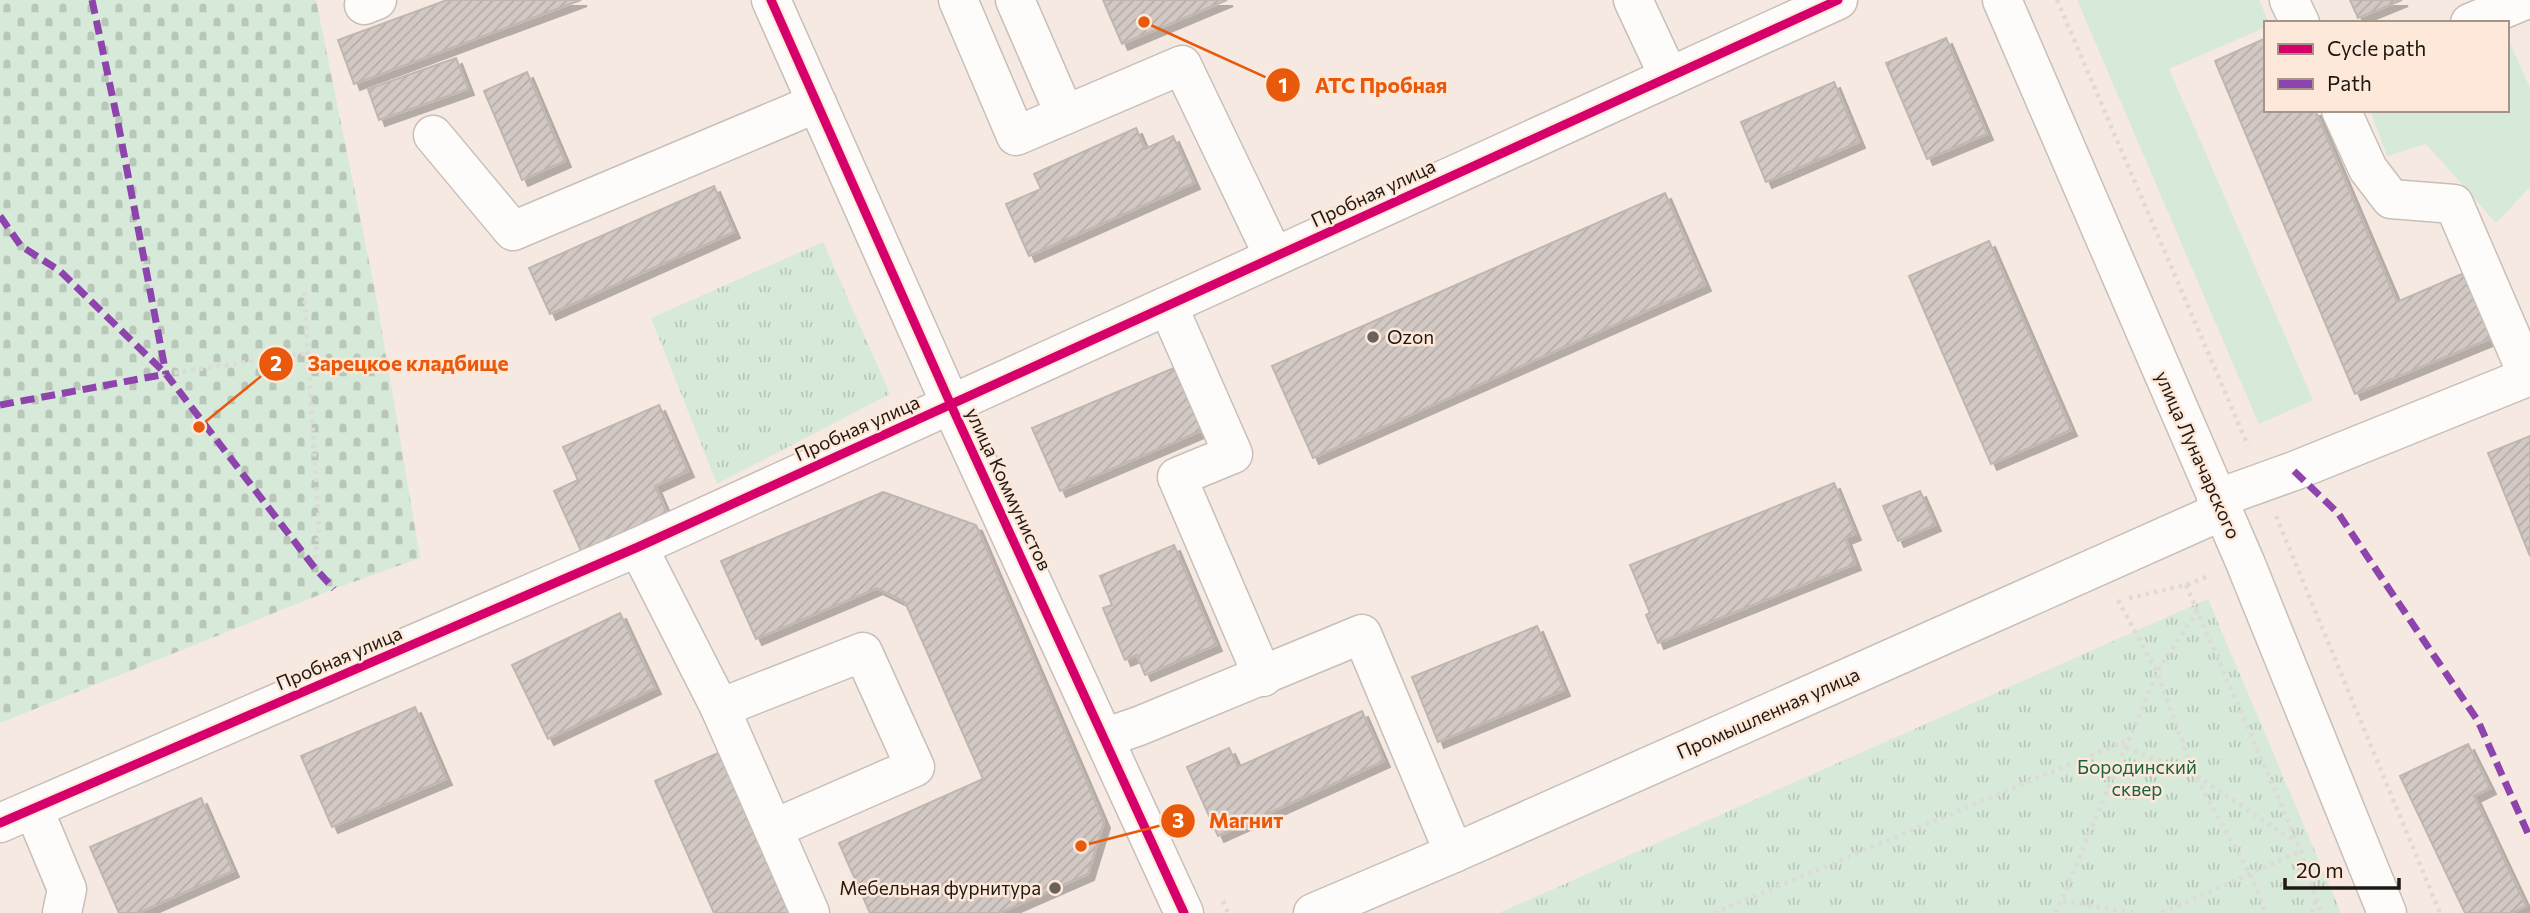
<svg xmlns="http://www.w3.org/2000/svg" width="2530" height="913" font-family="Commissioner,sans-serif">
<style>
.grass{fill:#d7e9d8}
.cemetery{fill:url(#cemetery-stones)}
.park{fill:url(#park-tufts)}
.building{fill:url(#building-hatch);stroke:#c0b6b1;stroke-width:2;filter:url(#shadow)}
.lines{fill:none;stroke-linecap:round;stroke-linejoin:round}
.minor-casing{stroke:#c7bfb8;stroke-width:41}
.path{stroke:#dddad8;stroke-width:4.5;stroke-dasharray:3.5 5;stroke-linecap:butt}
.minor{stroke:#fefcfa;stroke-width:38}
.quiet{stroke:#8e44ad;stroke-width:7;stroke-dasharray:14 7;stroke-linecap:butt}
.cycleway-casing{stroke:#fde8d9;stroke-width:13}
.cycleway{stroke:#d6006c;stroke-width:9}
.poi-dot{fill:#6a615b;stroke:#fde8d9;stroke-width:2.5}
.labels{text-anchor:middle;stroke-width:5;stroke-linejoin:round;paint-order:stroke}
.street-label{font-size:19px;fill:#1f1813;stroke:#fde8d9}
.poi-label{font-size:19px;fill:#1f1813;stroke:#fde8d9;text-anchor:start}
.park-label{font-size:19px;fill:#176342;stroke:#fde8d9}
.leader{fill:none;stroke:#e8590c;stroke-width:2.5}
.callout-dot{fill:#e8590c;stroke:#fde8d9;stroke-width:2.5}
.mark-label{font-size:21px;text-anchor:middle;font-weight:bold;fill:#fff}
.callout-label{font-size:21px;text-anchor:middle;font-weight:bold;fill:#e8590c;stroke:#fde8d9;stroke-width:5;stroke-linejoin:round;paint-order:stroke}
</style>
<defs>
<pattern id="cemetery-stones" width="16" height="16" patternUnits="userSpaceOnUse" patternTransform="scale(1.75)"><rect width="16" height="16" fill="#d7e9d8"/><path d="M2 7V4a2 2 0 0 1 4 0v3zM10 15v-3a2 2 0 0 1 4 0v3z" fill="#b8c7b8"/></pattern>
<pattern id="park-tufts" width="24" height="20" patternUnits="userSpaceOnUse" patternTransform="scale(1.75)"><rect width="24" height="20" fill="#d7e9d8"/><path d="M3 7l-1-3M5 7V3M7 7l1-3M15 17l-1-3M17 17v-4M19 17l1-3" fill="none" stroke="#b8c7b8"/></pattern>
<pattern id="building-hatch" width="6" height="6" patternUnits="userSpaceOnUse" patternTransform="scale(1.75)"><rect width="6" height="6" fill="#d3c9c4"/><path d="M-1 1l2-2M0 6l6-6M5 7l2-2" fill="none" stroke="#b5aca8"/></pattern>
<filter id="shadow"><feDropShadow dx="6" dy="6" stdDeviation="0" flood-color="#0004"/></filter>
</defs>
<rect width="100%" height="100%" fill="#f5e9e1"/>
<g class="grass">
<path d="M2077,0H2259L2269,23H2266V27L2169,69L2313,400L2259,424Z"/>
<path d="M2507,41H2509L2530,88V187L2496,223L2426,144L2387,156L2370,110H2507Z"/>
</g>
<path class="cemetery" d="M0,0H316L376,296L420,558L334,589L0,723Z"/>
<g class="park">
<path d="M823,242L890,394L717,484L651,318Z"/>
<path d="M2208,599L2341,913H1499Z"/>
</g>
<g class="building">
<path d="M447,0H581L354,84L338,40Z"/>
<path d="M1103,0H1227L1122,44Z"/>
<path d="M2350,0H2402L2358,18Z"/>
<path d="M1946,38L1987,134L1927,159L1886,63Z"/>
<path d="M2266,38V110H2315L2397,302L2464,273L2492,338L2355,394L2215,61Z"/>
<path d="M456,58L468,89L379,120L368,89Z"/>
<path d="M527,72L565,161L522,180L484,91Z"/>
<path d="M1834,82L1859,142L1766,182L1741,122Z"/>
<path d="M1136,128L1145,149L1173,136L1194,183L1029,256L1006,204L1041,189L1034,174Z"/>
<path d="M714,186L734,232L550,314L529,268Z"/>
<path d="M1665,193L1705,285L1313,458L1272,366Z"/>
<path d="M1989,241L2071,430L1991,464L1909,276Z"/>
<path d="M1183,364L1210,427L1060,491L1032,428Z"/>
<path d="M659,405L688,471L655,486L668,516L582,553L554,491L578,480L563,447Z"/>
<path d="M2530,436V556L2488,453Z"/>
<path d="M1834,483L1855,534L1845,538L1855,564L1658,643L1646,615L1650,613L1630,565Z"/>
<path d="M1920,491L1935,525L1898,541L1883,506Z"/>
<path d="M883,492L976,525L1104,822L1088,874L999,913H870L839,843L983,779L905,602L877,588L756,639L721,561Z"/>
<path d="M1174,545L1216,645L1145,675L1137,655L1125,660L1103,608L1112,605L1100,576Z"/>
<path d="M620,613L655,688L548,739L512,665Z"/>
<path d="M1537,626L1564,690L1438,742L1412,677Z"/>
<path d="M415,707L446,779L332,827L301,756Z"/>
<path d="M1362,711L1384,761L1218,836L1187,767L1229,748L1238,767Z"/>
<path d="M2468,744L2490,788L2474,796L2526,906L2512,913H2465L2400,776Z"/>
<path d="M727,749L801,913H714L655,781Z"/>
<path d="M201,798L233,871L138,913H119L90,847Z"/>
</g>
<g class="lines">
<g class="minor-casing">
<g id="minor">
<path d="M771,0L951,405L1184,913"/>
<path d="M958,0L1016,136L1182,65L1274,257"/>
<path d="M1015,0L1065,115"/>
<path d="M1633,0L1669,77"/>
<path d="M2002,0L2245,562L2387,913"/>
<path d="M2289,0L2300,23"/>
<path d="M364,5L377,0"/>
<path d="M2470,23L2525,0"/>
<path d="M2341,110L2368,169L2391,199L2454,204L2528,376"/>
<path d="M433,135L513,231L817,103"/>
<path d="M1168,306L1233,454L1177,477L1263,677"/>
<path d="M2216,499L2294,471L2530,376"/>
<path d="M638,547L720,708L810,913"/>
<path d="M720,708L863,652L915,767L773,829"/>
<path d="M1104,738L1139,726L1362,634L1454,853"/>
<path d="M34,810L67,889L62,913"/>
<path d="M0,823L638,547L1838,0"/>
<path d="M1313,913L1454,853L2222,511"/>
</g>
</g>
<g class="path">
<path d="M2057,0L2248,446"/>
<path d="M304,292L319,527L314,567"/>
<path d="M166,374L308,353"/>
<path d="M2276,516L2440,913"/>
<path d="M2186,585L2301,851L2321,913"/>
<path d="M2129,598L2186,585L2209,576"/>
<path d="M2118,600L2157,672L2194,774L2250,874L2266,913"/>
<path d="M2126,748L2194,774L2294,841"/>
<path d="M1223,901L1228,913"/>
<path d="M2063,901L2135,913"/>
<path d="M1714,913L2128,740"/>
<path d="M2056,913L2157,672L2198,610"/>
<path d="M2162,913L2301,851"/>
<path d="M2312,913L2316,900"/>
</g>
<use href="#minor" class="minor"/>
<g class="quiet">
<path d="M92,0L118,123L166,374"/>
<path d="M0,216L21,246L60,271L166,374"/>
<path d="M0,405L166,374L314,567L334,589"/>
<path d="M2294,471L2338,513L2478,721L2530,838"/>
</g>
<g class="cycleway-casing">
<g id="cycleway">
<path d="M771,0L951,405L1184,913"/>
<path d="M0,823L638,547L1838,0"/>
</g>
</g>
<use href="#cycleway" class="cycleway"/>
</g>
<g class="poi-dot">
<circle cx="1373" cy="337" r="7"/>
<circle cx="1055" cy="888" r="7"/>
</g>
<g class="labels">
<g class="street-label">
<text transform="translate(1373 193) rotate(-25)" y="7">Пробная улица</text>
<text transform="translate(857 428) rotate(-24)" y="7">Пробная улица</text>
<text transform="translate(2198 455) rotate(66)" y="7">улица Луначарского</text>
<text transform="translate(1009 489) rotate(65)" y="7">улица Коммунистов</text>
<text transform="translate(339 658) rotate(-23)" y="7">Пробная улица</text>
<text transform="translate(1768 713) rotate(-24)" y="7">Промышленная улица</text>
</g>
<g class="poi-label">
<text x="1387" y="344">Ozon</text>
<text x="1041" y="895" text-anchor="end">Мебельная фурнитура</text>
</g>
<g class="park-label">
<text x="2137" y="774">Бородинский<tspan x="2137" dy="22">сквер</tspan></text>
</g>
</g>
<path class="leader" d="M1144 22L1283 85M199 427L276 364M1081 846L1178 821"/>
<g class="callout-dot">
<circle cx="1144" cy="22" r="7"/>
<circle cx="199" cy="427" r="7"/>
<circle cx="1081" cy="846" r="7"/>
<circle cx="1283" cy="85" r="18"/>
<circle cx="276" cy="364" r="18"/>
<circle cx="1178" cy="821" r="18"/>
</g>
<g class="mark-label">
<text x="1283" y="93">1</text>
<text x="276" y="371">2</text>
<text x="1178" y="828">3</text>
</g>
<g class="callout-label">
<text x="1381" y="93">АТС Пробная</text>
<text x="408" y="371">Зарецкое кладбище</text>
<text x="1246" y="828">Магнит</text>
</g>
<rect x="2264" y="21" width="245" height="91" fill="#fde8d9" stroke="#a4958a" stroke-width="2"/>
<rect x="2278" y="44" width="35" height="10" fill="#d6006c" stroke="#a4958a" stroke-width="2"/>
<text x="2327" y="56" font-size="21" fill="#1f1813">Cycle path</text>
<rect x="2278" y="79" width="35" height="10" fill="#8e44ad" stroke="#a4958a" stroke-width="2"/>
<text x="2327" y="91" font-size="21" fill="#1f1813">Path</text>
<path d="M2285 878v10h114v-10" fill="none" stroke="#1f1813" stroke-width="3.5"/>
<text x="2296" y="878" font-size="21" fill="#1f1813" stroke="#fde8d9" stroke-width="5" paint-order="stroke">20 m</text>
</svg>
